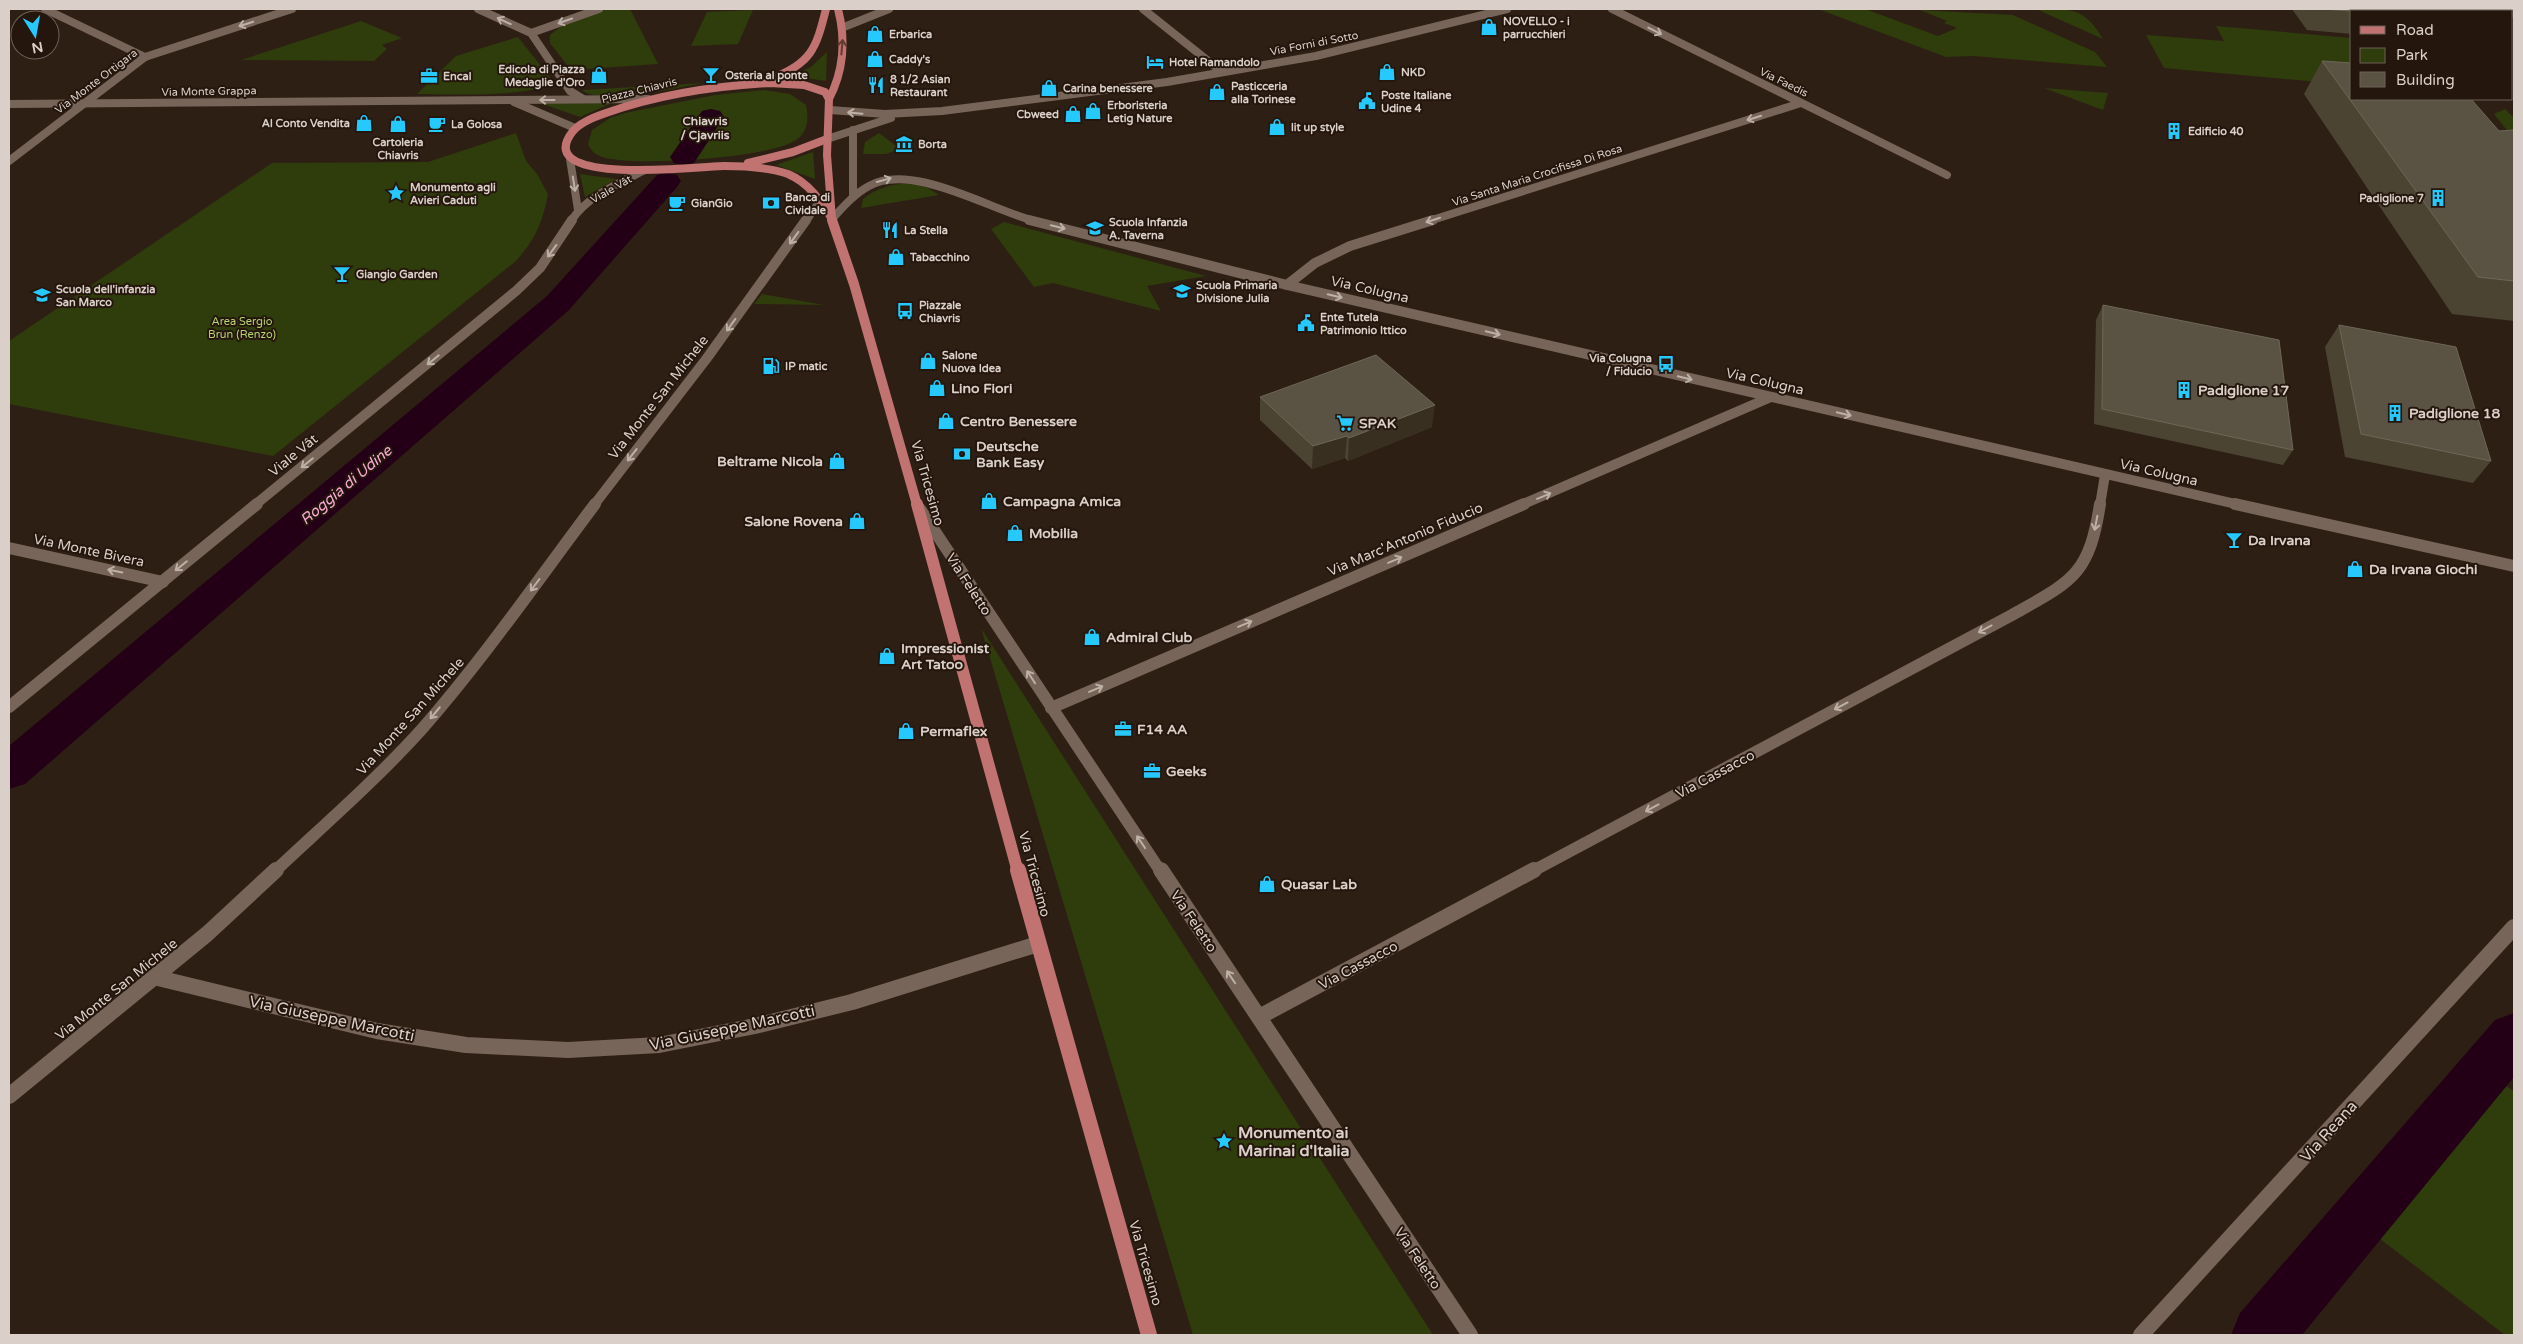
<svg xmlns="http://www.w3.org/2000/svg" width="2523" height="1344" font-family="'Varela Round',sans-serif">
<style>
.green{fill:#2f3c0b}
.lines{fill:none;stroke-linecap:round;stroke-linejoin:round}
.canal{fill:#230015;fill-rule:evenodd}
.street-far3{stroke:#776559;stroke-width:8}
.street-far2{stroke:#776559;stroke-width:10}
.street-far1{stroke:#776559;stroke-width:12}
.street{stroke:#776559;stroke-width:16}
.secondary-far3{stroke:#776559;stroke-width:8}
.secondary-far2{stroke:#776559;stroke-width:10}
.secondary-far1{stroke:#776559;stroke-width:12}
.secondary{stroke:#776559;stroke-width:16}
.primary-far3{stroke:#c07370;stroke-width:8}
.primary-far2{stroke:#c07370;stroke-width:10}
.primary-far1{stroke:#c07370;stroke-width:12}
.primary{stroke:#c07370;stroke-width:16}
.wall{fill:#4b4433}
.shaded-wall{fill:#392f20}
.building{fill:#5a5343;stroke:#6e6658}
.oneway{stroke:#bcb0a7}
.oneway2{stroke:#623b34}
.labels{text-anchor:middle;stroke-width:4;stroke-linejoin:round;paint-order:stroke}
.far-poi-label{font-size:11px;font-weight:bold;fill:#dad0c9;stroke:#24160c;text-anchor:start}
.far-street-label{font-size:11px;fill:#dad0c9;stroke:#24160c}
.far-park-label{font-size:11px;fill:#b5d46e;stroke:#24160c}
.far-neighbourhood-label{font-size:12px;font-weight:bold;fill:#dad0c9;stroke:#24160c}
.street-label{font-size:14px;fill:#dad0c9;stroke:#24160c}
.poi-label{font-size:14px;font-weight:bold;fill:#dad0c9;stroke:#24160c;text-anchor:start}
.water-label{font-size:15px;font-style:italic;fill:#faabd7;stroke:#24160c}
.near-street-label{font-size:16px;fill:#dad0c9;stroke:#24160c}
.near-poi-label{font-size:16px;font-weight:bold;fill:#dad0c9;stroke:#24160c;text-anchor:start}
</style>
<rect width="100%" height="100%" fill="#2e1f15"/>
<g class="green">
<path d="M607,9H630L658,64L571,70L550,43V35L562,26Z"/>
<path d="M1818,9H1865L1938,36L1957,28L1944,23L1947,21L1920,10L2013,15L2095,52L2107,67L1973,56L1946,57Z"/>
<path d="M2036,9C2071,9 2084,7 2103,39Z"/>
<path d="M753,10L738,44L691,46L707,12Z"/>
<path d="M361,21L402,38L382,45L387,49L374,61L241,60Z"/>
<path d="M2216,26L2352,38V85L2164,68L2146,35L2224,41Z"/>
<path d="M518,37L552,80C540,99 441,94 417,94L456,56Z"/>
<path d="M827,52L826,81L792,76L811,67Z"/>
<path d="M704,83C679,87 601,106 582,90Z"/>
<path d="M2044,88L2108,93L2103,110Z"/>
<path d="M764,90L790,94L806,105C808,115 809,128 800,137C779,159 631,167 602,157C595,154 591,151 588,144L592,130L610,118L625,113L715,95Z"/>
<path d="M537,102L612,103L580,117Z"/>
<path d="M2505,109L2514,118V139L2494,114Z"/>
<path d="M516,133L526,161L537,174L548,194C542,224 536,238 516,261L273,456L9,404V341L272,163L428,162Z"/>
<path d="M879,133L900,149L886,154H863L865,142Z"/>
<path d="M813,152L815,179L776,165Z"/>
<path d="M580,174L616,179L585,197Z"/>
<path d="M912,183L928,188L939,195L861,208L863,199C878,187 892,184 912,183Z"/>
<path d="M1004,222L1206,276L1147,286L1161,311L1053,283L1034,287L991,229Z"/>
<path d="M762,294L824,305L754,304Z"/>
<path d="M981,628L1433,1335H1193Z"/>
<path d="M2503,1084L2514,1091V1335H2505L2375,1235Z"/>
</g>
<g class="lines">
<g class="canal">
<path d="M711,109L720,111L724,117L698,157L694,163L684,165L674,163L670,157L702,111Z"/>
<path d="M667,173L677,175L681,181L677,187L569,310L25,784L9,789V746L547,296L657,175Z"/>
<path d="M2514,1013V1077L2302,1335H2231L2240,1313L2495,1020Z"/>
</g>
<g class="street-far3">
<path d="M45,9L145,57"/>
<path d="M478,9L531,33L570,91L583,99"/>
<path d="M1143,9L1222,72"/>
<path d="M1612,9L1947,175"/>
<path d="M844,27L889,9"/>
<path d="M531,33L599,9"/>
<path d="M9,161L145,57L292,9"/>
<path d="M806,221L822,198"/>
<path d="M1429,221L1801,103"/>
</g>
<g class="street-far2">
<path d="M1287,285L1315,263L1350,246L1433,220"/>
<path d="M594,505L707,358L806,220"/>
<path d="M1521,505L1771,397"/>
<path d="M2100,505L2105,475"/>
</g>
<g class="street-far1">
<path d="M9,548L163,582"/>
<path d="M1051,708L1524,504"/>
<path d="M274,872C324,825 376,780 422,729C484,658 538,580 595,504"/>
<path d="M1531,872L2012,615C2072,581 2089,576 2100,504"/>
</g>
<g class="street">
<path d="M154,977L377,1031L466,1045L568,1050L659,1045L755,1026L852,1002L1038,944"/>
<path d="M1259,1017L1534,870"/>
<path d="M9,1096L207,934L276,870"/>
<path d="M2141,1335L2514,927"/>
</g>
<g class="secondary-far3">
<path d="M514,102L575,128"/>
<path d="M9,104L648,99"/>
<path d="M830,110L885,114L942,111L1167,82L1316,56L1507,9"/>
<path d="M853,130V197"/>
<path d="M827,139L891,118"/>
<path d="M570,159L578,210"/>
<path d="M832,219C843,207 854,194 869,186C912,162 989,209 1034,221"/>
<path d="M571,221C587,196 619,183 645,170"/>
</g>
<g class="secondary-far2">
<path d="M1029,220L1287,285L2240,505"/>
<path d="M255,505L516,291L540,268L572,220"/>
</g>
<g class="secondary-far1">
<path d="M2235,504L2514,566"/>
<path d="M920,509L1161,872"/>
<path d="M9,707L257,504"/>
</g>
<path class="secondary" d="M1161,870L1470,1335"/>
<g class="primary-far3">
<path d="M770,79C811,64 816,49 826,9"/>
<path d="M770,83L804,85L825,92L829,99L827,155L832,219C820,200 809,183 788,174C768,167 745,166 724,166C704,166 528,188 573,131C580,123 597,116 606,113C660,94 714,86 770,83Z"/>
<path d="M829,99C844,70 846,40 838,9"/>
<path d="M748,163L793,152L827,139"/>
<path d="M832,219L833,221"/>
</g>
<path class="primary-far2" d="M832,220L854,284L917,505"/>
<path class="primary-far1" d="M917,504L1018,872"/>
<path class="primary" d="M1018,870L1149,1335"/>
</g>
<g class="wall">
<path d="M2292,9H2378L2352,11V34L2307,30Z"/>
<path d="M2504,9H2514V19L2512,17V11H2506Z"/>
<path d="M2322,61L2499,131L2514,130V321L2452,314L2304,94Z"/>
<path d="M2103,305L2293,450L2283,465L2094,424L2096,320Z"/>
<path d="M2339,325L2491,461L2473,483L2345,457L2325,347Z"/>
<path d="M1260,397L1432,427L1348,461L1345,458L1312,469L1260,420Z"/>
</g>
<g class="shaded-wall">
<path d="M1435,405L1432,427L1348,461L1349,438Z"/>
<path d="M1347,436L1345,458L1312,469L1313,446Z"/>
</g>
<g class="building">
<path d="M2322,9H2378L2380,11H2352Z"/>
<path d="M2322,61L2352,63V99H2471L2499,131L2514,130V281L2478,277Z"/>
<path d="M2103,305L2279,340L2293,450L2102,409Z"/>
<path d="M2339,325L2456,347L2491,461L2361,434Z"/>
<path d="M1376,355L1435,405L1349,438L1347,436L1313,446L1260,397Z"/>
</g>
<defs><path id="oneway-shaft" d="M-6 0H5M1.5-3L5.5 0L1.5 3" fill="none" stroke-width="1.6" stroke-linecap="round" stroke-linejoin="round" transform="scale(1.25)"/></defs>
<g class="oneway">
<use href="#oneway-shaft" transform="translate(504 21) rotate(-155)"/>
<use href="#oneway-shaft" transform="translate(565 21) rotate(161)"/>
<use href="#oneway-shaft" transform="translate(246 24) rotate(162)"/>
<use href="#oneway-shaft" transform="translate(1655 31) rotate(27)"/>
<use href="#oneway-shaft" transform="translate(547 100) rotate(180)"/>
<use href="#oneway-shaft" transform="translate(855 113) rotate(-175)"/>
<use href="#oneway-shaft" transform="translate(1754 118) rotate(162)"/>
<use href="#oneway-shaft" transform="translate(884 180) rotate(-15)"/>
<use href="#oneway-shaft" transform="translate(574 184) rotate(81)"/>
<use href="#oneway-shaft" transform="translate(1433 220) rotate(162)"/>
<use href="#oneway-shaft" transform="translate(1058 227) rotate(14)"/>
<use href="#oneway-shaft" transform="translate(794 238) rotate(126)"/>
<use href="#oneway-shaft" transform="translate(552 251) rotate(126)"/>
<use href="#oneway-shaft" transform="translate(1335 296) rotate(13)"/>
<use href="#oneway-shaft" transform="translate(731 325) rotate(126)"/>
<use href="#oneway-shaft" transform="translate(1493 333) rotate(13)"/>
<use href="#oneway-shaft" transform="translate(433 360) rotate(141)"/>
<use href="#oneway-shaft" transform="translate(1685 378) rotate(13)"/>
<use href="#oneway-shaft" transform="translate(1844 414) rotate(13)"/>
<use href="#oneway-shaft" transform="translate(632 455) rotate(128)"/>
<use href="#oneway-shaft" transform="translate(307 463) rotate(141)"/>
<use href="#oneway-shaft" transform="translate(1544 496) rotate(-23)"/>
<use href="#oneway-shaft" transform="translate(2096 523) rotate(101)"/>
<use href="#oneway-shaft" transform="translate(1395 560) rotate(-23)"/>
<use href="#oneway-shaft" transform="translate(181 566) rotate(141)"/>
<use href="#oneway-shaft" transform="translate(115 571) rotate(-168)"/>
<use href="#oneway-shaft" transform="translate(535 585) rotate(127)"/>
<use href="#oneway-shaft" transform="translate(1245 624) rotate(-23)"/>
<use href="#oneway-shaft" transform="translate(1985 629) rotate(152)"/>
<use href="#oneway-shaft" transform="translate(1031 677) rotate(-123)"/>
<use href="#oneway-shaft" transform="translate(1096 689) rotate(-23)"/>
<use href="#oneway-shaft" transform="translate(1841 706) rotate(152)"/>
<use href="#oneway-shaft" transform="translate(435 713) rotate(130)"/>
<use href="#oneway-shaft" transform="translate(1652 808) rotate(152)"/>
<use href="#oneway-shaft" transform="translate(1141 842) rotate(-124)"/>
<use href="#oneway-shaft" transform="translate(1231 977) rotate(-124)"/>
</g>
<use class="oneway2" href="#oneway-shaft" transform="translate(842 47) rotate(-85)"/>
<defs>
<g id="shop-bare" transform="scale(1.35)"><path d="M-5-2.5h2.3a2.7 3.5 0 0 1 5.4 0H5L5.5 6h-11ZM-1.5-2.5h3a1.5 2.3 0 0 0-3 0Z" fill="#25c9fe" stroke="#24160c" stroke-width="2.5" paint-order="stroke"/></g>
<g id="hotel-bare" transform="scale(1.35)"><path d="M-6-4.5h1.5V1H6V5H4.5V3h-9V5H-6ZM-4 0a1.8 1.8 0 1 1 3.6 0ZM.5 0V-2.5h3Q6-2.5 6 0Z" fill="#25c9fe" stroke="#24160c" stroke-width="2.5" paint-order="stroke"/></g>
<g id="bar-bare" transform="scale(1.35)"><path d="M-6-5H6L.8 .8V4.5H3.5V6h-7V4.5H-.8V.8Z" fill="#25c9fe" stroke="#24160c" stroke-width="2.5" paint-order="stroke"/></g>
<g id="office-bare" transform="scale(1.35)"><path d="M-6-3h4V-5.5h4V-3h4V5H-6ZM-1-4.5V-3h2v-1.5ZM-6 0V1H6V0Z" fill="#25c9fe" stroke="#24160c" stroke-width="2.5" paint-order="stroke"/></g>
<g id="restaurant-bare" transform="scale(1.35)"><path d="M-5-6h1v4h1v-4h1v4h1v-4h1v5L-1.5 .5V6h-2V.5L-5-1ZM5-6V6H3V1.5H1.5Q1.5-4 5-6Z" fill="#25c9fe" stroke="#24160c" stroke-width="2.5" paint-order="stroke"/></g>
<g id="civic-bare" transform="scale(1.35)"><path d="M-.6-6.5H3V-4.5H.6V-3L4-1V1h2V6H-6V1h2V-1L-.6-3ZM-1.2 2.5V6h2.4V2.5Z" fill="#25c9fe" stroke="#24160c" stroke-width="2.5" paint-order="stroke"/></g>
<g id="cafe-bare" transform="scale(1.35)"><path d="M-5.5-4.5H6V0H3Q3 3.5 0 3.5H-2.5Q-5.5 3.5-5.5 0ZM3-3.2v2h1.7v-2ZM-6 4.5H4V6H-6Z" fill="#25c9fe" stroke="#24160c" stroke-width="2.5" paint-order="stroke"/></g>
<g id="building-bare" transform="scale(1.35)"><path d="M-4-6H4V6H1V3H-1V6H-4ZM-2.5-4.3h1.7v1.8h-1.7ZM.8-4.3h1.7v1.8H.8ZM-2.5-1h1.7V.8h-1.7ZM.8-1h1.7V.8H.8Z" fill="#25c9fe" stroke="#24160c" stroke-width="2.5" paint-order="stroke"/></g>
<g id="museum-bare" transform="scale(1.35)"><path d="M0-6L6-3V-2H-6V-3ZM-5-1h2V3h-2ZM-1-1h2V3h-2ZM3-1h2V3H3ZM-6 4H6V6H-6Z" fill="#25c9fe" stroke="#24160c" stroke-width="2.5" paint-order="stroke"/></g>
<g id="sight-bare" transform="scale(1.35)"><path d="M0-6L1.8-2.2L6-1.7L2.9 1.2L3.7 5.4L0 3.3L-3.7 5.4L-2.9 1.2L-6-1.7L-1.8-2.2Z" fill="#25c9fe" stroke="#24160c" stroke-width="2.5" paint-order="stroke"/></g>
<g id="bank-bare" transform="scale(1.35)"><path d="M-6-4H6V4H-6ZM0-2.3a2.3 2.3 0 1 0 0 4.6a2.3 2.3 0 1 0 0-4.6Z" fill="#25c9fe" stroke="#24160c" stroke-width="2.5" paint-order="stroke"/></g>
<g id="school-bare" transform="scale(1.35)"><path d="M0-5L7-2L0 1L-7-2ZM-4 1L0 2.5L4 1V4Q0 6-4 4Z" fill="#25c9fe" stroke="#24160c" stroke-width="2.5" paint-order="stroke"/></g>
<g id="bus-bare" transform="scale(1.35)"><path d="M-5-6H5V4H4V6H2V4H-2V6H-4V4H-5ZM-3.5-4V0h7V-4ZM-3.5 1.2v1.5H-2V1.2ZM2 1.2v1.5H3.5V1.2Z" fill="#25c9fe" stroke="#24160c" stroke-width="2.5" paint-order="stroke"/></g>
<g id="fuel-bare" transform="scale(1.35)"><path d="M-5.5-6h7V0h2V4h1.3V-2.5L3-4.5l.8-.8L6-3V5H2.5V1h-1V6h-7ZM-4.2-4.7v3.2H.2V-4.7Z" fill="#25c9fe" stroke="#24160c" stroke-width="2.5" paint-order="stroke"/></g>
<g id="supermarket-bare" transform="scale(1.35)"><path d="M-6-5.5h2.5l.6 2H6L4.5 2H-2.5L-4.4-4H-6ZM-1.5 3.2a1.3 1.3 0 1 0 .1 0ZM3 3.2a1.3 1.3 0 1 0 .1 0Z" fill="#25c9fe" stroke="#24160c" stroke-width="2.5" paint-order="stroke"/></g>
</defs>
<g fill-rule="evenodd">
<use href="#shop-bare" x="1489" y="27"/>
<use href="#shop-bare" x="875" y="34"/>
<use href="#shop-bare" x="875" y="59"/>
<use href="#hotel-bare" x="1155" y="62"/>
<use href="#shop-bare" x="1387" y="72"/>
<use href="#shop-bare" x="599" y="75"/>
<use href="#bar-bare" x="711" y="75"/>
<use href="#office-bare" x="429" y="76"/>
<use href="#restaurant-bare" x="876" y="85"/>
<use href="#shop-bare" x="1049" y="88"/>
<use href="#shop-bare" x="1217" y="92"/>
<use href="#civic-bare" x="1367" y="101"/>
<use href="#shop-bare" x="1093" y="111"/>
<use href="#shop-bare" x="1073" y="114"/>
<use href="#shop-bare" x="364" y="123"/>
<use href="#shop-bare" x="398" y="124"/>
<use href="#cafe-bare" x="437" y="124"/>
<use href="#shop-bare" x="1277" y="127"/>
<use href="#building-bare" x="2174" y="131"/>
<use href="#museum-bare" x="904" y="144"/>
<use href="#sight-bare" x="396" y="193"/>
<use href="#building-bare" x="2438" y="198"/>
<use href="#cafe-bare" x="677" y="203"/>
<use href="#bank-bare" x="771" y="203"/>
<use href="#school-bare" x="1095" y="228"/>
<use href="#restaurant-bare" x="890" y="230"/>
<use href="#shop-bare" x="896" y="257"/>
<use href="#bar-bare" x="342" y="274"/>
<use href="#school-bare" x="1182" y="291"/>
<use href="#school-bare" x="42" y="295"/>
<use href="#bus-bare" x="905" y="311"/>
<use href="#civic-bare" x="1306" y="323"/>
<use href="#shop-bare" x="928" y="361"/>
<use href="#bus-bare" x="1666" y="364"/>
<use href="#fuel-bare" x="771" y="366"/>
<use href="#shop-bare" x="937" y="388"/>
<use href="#building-bare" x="2184" y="390"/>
<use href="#building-bare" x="2395" y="413"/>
<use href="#shop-bare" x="946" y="421"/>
<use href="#supermarket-bare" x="1345" y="423"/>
<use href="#bank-bare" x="962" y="454"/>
<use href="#shop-bare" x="837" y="461"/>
<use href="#shop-bare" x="989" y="501"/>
<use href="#shop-bare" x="857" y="521"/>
<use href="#shop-bare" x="1015" y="533"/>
<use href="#bar-bare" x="2234" y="540"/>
<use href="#shop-bare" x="2355" y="569"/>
<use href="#shop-bare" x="1092" y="637"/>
<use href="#shop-bare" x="887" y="656"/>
<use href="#office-bare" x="1123" y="729"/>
<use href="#shop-bare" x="906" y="731"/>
<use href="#office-bare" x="1152" y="771"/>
<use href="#shop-bare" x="1267" y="884"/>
<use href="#sight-bare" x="1224" y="1141"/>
</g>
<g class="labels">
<g class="far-poi-label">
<text x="1503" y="25">NOVELLO - i<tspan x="1503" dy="13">parrucchieri</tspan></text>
<text x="889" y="38">Erbarica</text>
<text x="889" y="63">Caddy's</text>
<text x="1169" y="66">Hotel Ramandolo</text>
<text x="585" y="73" text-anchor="end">Edicola di Piazza<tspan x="585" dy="13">Medaglie d'Oro</tspan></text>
<text x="1401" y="76">NKD</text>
<text x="725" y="79">Osteria al ponte</text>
<text x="443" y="80">Encal</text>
<text x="890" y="83">8 1/2 Asian<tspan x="890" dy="13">Restaurant</tspan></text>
<text x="1231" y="90">Pasticceria<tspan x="1231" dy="13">alla Torinese</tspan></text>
<text x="1063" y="92">Carina benessere</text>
<text x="1381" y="99">Poste Italiane<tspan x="1381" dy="13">Udine 4</tspan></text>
<text x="1107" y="109">Erboristeria<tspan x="1107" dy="13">Letig Nature</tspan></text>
<text x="1059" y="118" text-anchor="end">Cbweed</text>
<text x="350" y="127" text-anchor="end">Al Conto Vendita</text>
<text x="451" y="128">La Golosa</text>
<text x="1291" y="131">lit up style</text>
<text x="2188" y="135">Edificio 40</text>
<text x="398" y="146" text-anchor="middle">Cartoleria<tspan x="398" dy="13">Chiavris</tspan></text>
<text x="918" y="148">Borta</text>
<text x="410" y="191">Monumento agli<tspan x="410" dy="13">Avieri Caduti</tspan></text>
<text x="785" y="201">Banca di<tspan x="785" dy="13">Cividale</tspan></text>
<text x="2424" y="202" text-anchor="end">Padiglione 7</text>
<text x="691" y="207">GianGio</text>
<text x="1109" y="226">Scuola Infanzia<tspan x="1109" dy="13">A. Taverna</tspan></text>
<text x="904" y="234">La Stella</text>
<text x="910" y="261">Tabacchino</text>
<text x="356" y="278">Giangio Garden</text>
<text x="1196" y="289">Scuola Primaria<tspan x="1196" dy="13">Divisione Julia</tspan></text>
<text x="56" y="293">Scuola dell'infanzia<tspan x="56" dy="13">San Marco</tspan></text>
<text x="919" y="309">Piazzale<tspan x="919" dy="13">Chiavris</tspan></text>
<text x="1320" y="321">Ente Tutela<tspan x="1320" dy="13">Patrimonio Ittico</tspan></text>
<text x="942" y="359">Salone<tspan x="942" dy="13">Nuova Idea</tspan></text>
<text x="1652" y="362" text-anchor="end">Via Colugna<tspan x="1652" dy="13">/ Fiducio</tspan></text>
<text x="785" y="370">IP matic</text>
</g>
<g class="far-street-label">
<text transform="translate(1314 43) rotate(-11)" y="4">Via Forni di Sotto</text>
<text transform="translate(96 81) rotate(-37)" y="4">Via Monte Ortigara</text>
<text transform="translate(1784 82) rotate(26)" y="4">Via Faedis</text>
<text transform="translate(639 90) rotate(-14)" y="4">Piazza Chiavris</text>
<text transform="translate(209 91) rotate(-1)" y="4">Via Monte Grappa</text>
<text transform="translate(1537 175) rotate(-18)" y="4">Via Santa Maria Crocifissa Di Rosa</text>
<text transform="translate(611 189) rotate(-30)" y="4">Viale Vât</text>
</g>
<g class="far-park-label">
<text x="242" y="325">Area Sergio<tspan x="242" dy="13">Brun (Renzo)</tspan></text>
</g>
<g class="far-neighbourhood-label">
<text x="705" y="125">Chiavris<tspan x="705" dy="14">/ Cjavriis</tspan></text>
</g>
<g class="street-label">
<text transform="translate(1370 289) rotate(13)" y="5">Via Colugna</text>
<text transform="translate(1765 381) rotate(13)" y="5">Via Colugna</text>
<text transform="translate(658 397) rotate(-52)" y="5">Via Monte San Michele</text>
<text transform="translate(293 455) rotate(-39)" y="5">Viale Vât</text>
<text transform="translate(2159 472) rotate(13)" y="5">Via Colugna</text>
<text transform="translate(928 483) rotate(74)" y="5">Via Tricesimo</text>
<text transform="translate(1405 539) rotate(-23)" y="5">Via Marc'Antonio Fiducio</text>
<text transform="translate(89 550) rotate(12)" y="5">Via Monte Bivera</text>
<text transform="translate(969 584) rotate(57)" y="5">Via Feletto</text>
<text transform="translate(410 716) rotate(-48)" y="5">Via Monte San Michele</text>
<text transform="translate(1715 774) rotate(-28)" y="5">Via Cassacco</text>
<text transform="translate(1035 874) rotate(75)" y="5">Via Tricesimo</text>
<text transform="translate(1194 921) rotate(56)" y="5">Via Feletto</text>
<text transform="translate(1358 965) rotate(-28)" y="5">Via Cassacco</text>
<text transform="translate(116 989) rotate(-39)" y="5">Via Monte San Michele</text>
<text transform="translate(1418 1258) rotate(56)" y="5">Via Feletto</text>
<text transform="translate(1146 1263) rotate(74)" y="5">Via Tricesimo</text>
</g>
<g class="poi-label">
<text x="951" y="393">Lino Fiori</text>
<text x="2198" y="395">Padiglione 17</text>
<text x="2409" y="418">Padiglione 18</text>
<text x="960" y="426">Centro Benessere</text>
<text x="1359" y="428">SPAK</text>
<text x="976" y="451">Deutsche<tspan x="976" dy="16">Bank Easy</tspan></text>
<text x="823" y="466" text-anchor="end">Beltrame Nicola</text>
<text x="1003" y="506">Campagna Amica</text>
<text x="843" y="526" text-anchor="end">Salone Rovena</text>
<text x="1029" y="538">Mobilia</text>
<text x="2248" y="545">Da Irvana</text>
<text x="2369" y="574">Da Irvana Giochi</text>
<text x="1106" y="642">Admiral Club</text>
<text x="901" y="653">Impressionist<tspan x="901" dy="16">Art Tatoo</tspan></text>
<text x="1137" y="734">F14 AA</text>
<text x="920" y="736">Permaflex</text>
<text x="1166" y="776">Geeks</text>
<text x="1281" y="889">Quasar Lab</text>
</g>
<g class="water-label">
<text transform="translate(346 485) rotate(-40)" y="5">Roggia di Udine</text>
</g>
<g class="near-street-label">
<text transform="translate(332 1018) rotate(12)" y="6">Via Giuseppe Marcotti</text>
<text transform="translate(732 1027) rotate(-12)" y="6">Via Giuseppe Marcotti</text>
<text transform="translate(2328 1131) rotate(-48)" y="6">Via Reana</text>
</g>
<g class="near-poi-label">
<text x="1238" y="1138">Monumento ai<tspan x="1238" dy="18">Marinai d'Italia</tspan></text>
</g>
</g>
<rect width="2523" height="1344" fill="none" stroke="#dad0c9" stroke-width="20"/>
<rect x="2350" y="10" width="162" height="90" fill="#24160c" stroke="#6d6058"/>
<rect x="2360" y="26" width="25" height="8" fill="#c07370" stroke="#6d6058"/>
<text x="2396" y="35" font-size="15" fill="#dad0c9">Road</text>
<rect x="2360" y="48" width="25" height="15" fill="#2f3c0b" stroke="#6d6058"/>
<text x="2396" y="60" font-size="15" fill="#dad0c9">Park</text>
<rect x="2360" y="72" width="25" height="15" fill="#5a5343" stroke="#6d6058"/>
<text x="2396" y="85" font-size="15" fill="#dad0c9">Building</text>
<g transform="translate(35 35) rotate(169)"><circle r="24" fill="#24160c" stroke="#6d6058"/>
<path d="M0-4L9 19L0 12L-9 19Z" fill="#25c9fe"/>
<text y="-8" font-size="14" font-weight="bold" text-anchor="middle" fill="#dad0c9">N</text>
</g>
</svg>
